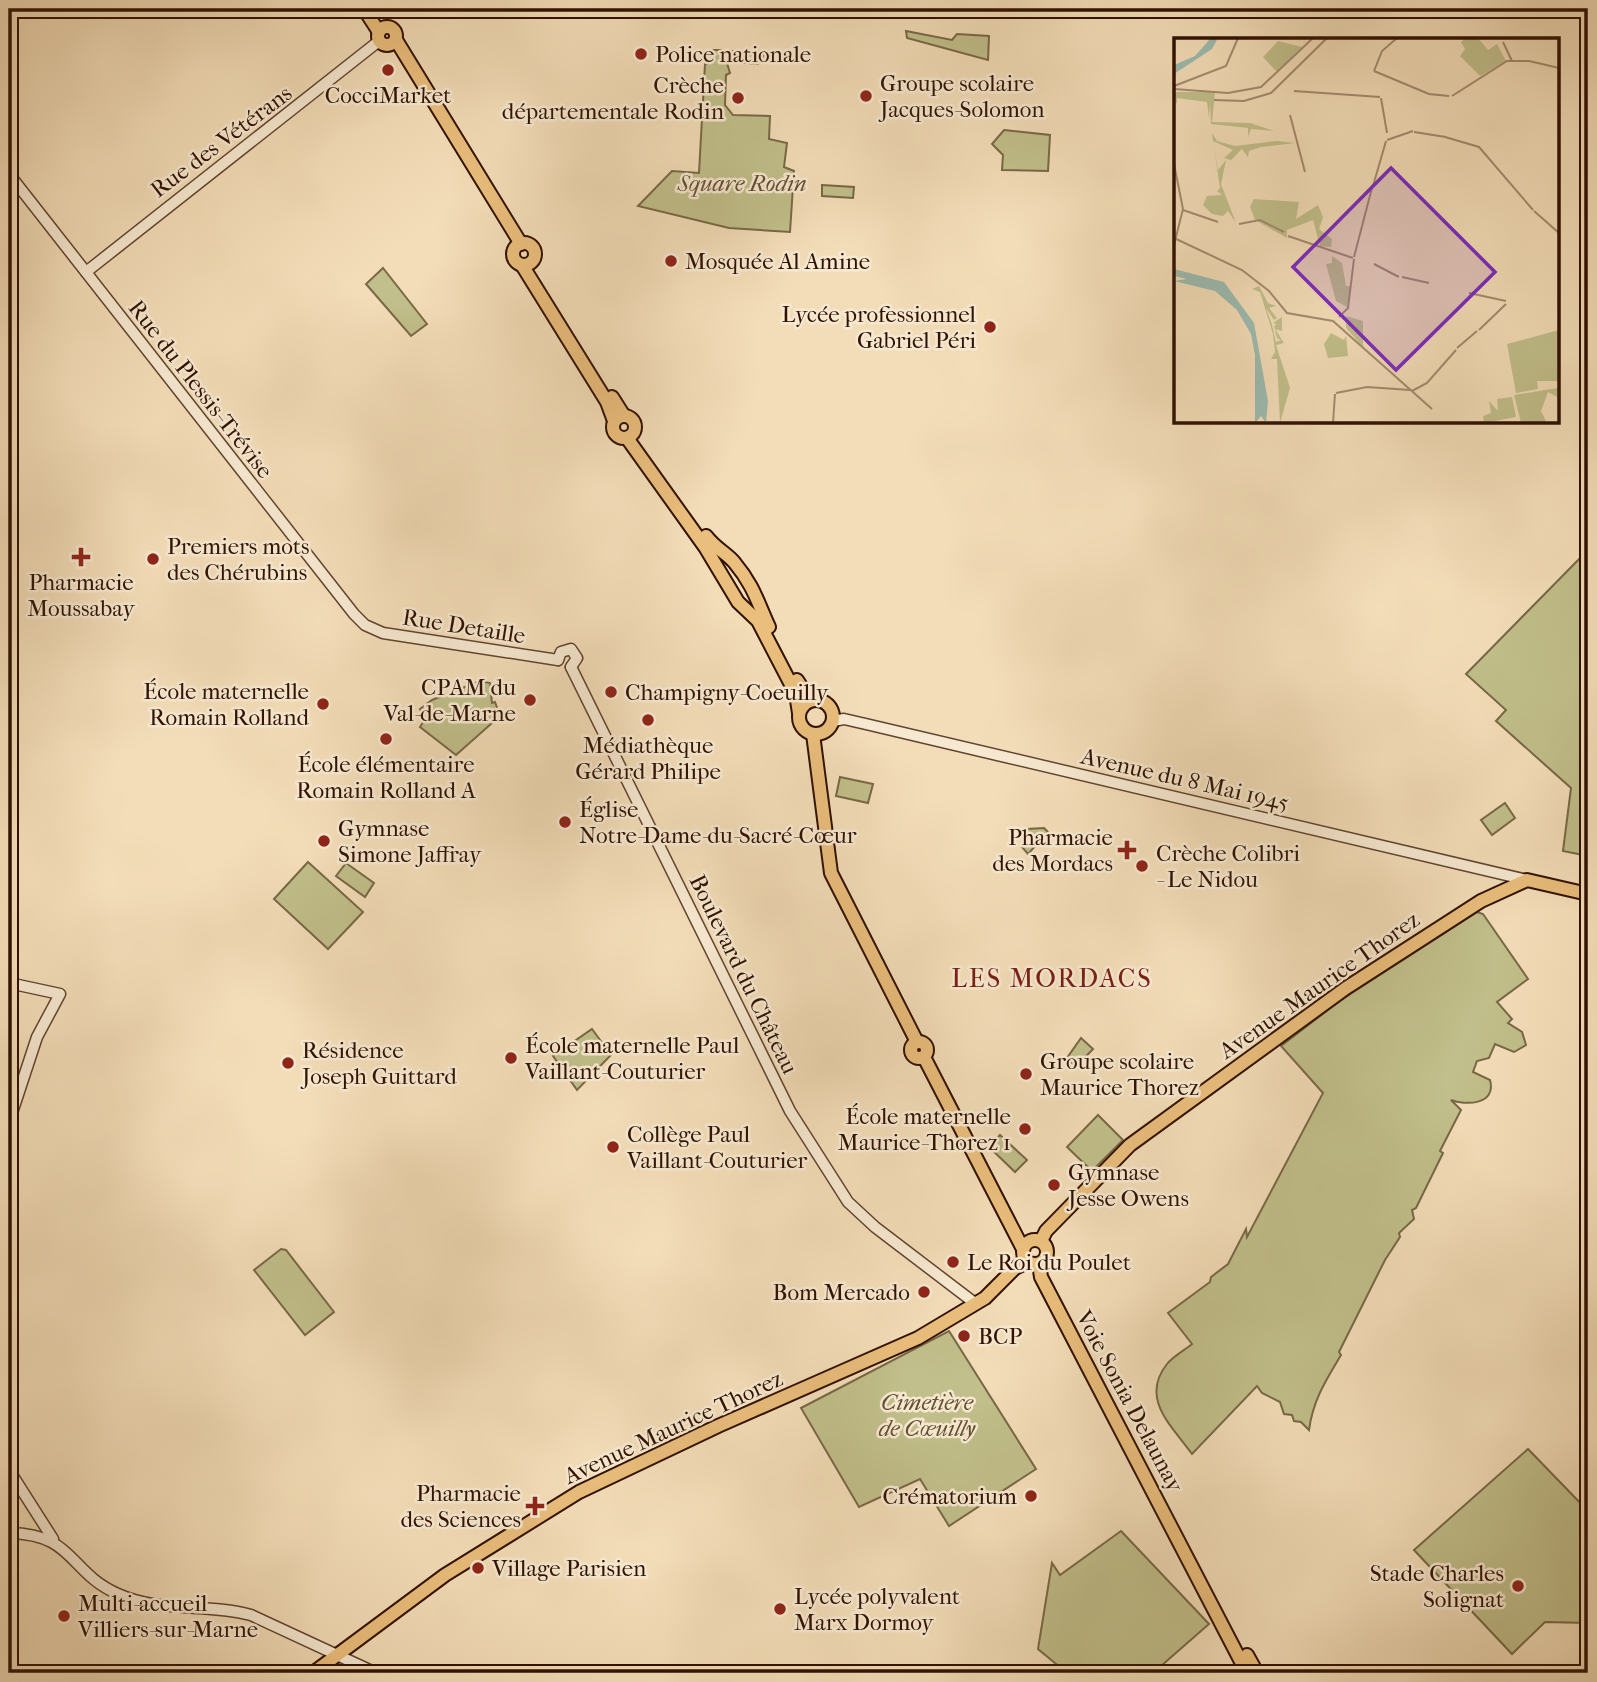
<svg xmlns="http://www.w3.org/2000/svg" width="1597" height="1682" font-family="'IM FELL French Canon',serif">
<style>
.green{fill:#c1bf8b;stroke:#786846;stroke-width:2}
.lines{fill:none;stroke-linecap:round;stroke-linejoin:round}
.minor-casing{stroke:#61442f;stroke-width:13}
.major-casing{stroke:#301101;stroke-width:16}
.minor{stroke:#f7e9d1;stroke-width:10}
.major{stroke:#eabe7c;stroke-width:12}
.poi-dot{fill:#8f2418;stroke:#f7e9d1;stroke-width:2.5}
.labels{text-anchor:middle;stroke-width:5;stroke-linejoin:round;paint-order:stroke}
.poi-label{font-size:23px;fill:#301101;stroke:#f7e9d1;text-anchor:start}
.street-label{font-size:23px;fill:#301101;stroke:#f7e9d1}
.park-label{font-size:23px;font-style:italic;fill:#634e31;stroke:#f7e9d1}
.quarter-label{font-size:26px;letter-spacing:2px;fill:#7a1f14;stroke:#f7e9d1}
.inset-road{fill:none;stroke:#a58b6f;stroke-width:2}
.view{fill:#7b2cbf;fill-opacity:0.15;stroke:#7b2cbf;stroke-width:3.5}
.inset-edge{fill:none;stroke:#301101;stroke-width:3.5}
</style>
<rect width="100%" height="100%" fill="#f3ddb8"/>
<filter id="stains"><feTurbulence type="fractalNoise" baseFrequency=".00286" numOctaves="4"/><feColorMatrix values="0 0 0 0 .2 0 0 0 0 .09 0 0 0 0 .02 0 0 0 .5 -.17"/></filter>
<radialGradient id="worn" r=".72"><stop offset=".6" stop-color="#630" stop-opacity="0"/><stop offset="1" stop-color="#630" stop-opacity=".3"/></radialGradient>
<g class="green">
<path d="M644,9H694L693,16L643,14Z"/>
<path d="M906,31L952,40L957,34L989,36L988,60L907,38Z"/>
<path d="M712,50H723L730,73L726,75L725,105L733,115L770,116L769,139L787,143L784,167L794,171L790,232L729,228L638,206L672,171L699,173L705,64L711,63Z"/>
<path d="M731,51L766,52L758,64L736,62Z"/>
<path d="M1004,130L1050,135L1048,171L1002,170L1003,155L992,144Z"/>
<path d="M822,185L854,187L853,198L822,196Z"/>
<path d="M383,268L427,324L411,336L366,284Z"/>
<path d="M1588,550V856L1563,851L1571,788L1496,721L1506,710L1466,674Z"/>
<path d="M480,681L490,683L492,703L495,702L500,716L456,755L420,727L425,719L420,709L432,700Z"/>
<path d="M840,777L873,784L868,803L836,796Z"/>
<path d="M1505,803L1515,818L1492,835L1481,820Z"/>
<path d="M1044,828L1048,832L1028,854L1022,847L1027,829Z"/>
<path d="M308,862L363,912L328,949L274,899Z"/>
<path d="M346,863L374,883L365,897L336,876Z"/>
<path d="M1477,912L1483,914L1528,979L1497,1002L1512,1019L1508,1023L1522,1032L1526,1045L1514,1052L1495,1044L1489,1058L1477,1061L1473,1072L1490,1080C1497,1106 1464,1105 1451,1100L1461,1110L1440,1151L1443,1153L1416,1208L1412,1210L1414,1219L1399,1233L1400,1237L1385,1260L1339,1352L1341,1355C1326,1380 1313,1400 1309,1430L1301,1422L1294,1421L1292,1415L1284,1414L1280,1402L1262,1393L1257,1386L1192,1454C1173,1427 1139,1399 1167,1364C1173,1356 1185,1350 1192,1344L1168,1313L1210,1282L1211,1277L1228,1264L1246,1229L1247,1237L1323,1093L1281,1046L1341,1000Z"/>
<path d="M592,1029L611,1055L577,1090L553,1056Z"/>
<path d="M1081,1038L1093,1049L1076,1067L1067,1058Z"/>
<path d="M1098,1115L1123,1140L1092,1171L1067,1147Z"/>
<path d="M1000,1135L1027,1160L1015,1172L989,1147Z"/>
<path d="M281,1249L286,1250L334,1312L305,1335L254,1270Z"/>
<path d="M949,1331L1036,1469L949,1526L920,1479L859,1507L801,1408Z"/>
<path d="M1528,1449L1588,1511V1623L1545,1622L1512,1654L1414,1550Z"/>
<path d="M1121,1531L1209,1624L1153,1673H1067L1038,1649L1052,1563L1060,1575Z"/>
</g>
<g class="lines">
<g class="minor-casing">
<g id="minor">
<path d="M9,174L354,614L365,625L383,633L558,660"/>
<path d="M86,272L379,41"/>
<path d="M558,660L561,652L571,649L577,658L571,667"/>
<path d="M571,667L790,1111L848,1202L875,1227L976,1304"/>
<path d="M833,721L844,719L870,725L1527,880"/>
<path d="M9,983L60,994L37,1037L9,1122"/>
<path d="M9,1470L53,1539"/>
<path d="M9,1533C75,1534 68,1572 118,1594C160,1613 207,1603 251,1615L376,1673"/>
</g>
</g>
<g class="major-casing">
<g id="major">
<path d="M364,9L379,32"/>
<circle cx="387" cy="36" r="9"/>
<path d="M396,40L521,244"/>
<circle cx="524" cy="254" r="11"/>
<path d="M522,265L607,402L614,421"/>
<path d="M612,397L624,416"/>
<circle cx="624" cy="427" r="11"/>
<path d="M627,438L705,547L738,602L758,621L796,694L799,713"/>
<path d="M706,536C716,549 725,552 734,562C754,586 757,601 769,627"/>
<path d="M797,680L810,700"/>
<circle cx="816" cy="717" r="17"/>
<path d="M813,734L831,873L917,1042"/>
<circle cx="919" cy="1050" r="8"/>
<path d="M924,1057L1023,1249"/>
<circle cx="1035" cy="1252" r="12"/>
<path d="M1041,1241L1046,1231L1130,1145L1346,988L1481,901L1527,880L1588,894"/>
<path d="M1039,1264L1041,1277L1247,1673"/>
<path d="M1247,1655L1257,1673"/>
<path d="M313,1673L445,1575L579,1492L718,1426L918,1338L985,1298L1015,1268L1027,1262"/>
</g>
</g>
<use href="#minor" class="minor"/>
<use href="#major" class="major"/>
</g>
<g class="poi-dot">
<circle cx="641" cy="54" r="7"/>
<circle cx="388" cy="70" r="7"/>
<circle cx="866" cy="96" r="7"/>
<circle cx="738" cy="98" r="7"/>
<circle cx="671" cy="261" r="7"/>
<circle cx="990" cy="327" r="7"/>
<path d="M77.5 546.5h7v7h7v7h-7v7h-7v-7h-7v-7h7z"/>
<circle cx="153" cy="559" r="7"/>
<circle cx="611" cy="692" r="7"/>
<circle cx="530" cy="700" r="7"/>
<circle cx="323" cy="704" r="7"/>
<circle cx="648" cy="720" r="7"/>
<circle cx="386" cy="739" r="7"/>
<circle cx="565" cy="822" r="7"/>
<circle cx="324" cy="841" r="7"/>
<path d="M1123.5 839.5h7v7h7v7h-7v7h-7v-7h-7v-7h7z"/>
<circle cx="1142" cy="866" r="7"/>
<circle cx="511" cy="1058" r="7"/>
<circle cx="288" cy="1063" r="7"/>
<circle cx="1026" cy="1074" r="7"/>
<circle cx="1025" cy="1129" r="7"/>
<circle cx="613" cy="1147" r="7"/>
<circle cx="1054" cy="1185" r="7"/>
<circle cx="953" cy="1262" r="7"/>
<circle cx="924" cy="1292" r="7"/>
<circle cx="964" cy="1336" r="7"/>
<circle cx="1031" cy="1496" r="7"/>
<path d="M531.5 1495.5h7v7h7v7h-7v7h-7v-7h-7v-7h7z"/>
<circle cx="478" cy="1568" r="7"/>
<circle cx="1518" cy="1586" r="7"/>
<circle cx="780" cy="1609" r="7"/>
<circle cx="64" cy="1616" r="7"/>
</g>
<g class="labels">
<g class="poi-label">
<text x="655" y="62">Police nationale</text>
<text x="880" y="91">Groupe scolaire<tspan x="880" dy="26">Jacques-Solomon</tspan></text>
<text x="724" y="93" text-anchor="end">Crèche<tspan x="724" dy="26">départementale Rodin</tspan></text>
<text x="388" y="103" text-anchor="middle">CocciMarket</text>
<text x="685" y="269">Mosquée Al Amine</text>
<text x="976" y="322" text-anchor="end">Lycée professionnel<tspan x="976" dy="26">Gabriel Péri</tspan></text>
<text x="167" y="554">Premiers mots<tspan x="167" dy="26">des Chérubins</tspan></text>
<text x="81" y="590" text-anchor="middle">Pharmacie<tspan x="81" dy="26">Moussabay</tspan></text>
<text x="516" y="695" text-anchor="end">CPAM du<tspan x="516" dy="26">Val-de-Marne</tspan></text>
<text x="309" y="699" text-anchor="end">École maternelle<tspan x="309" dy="26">Romain Rolland</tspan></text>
<text x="625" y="700">Champigny-Coeuilly</text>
<text x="648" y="753" text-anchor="middle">Médiathèque<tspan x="648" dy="26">Gérard Philipe</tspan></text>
<text x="386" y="772" text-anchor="middle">École élémentaire<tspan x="386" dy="26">Romain Rolland A</tspan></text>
<text x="579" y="817">Église<tspan x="579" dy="26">Notre-Dame-du-Sacré-Cœur</tspan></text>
<text x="338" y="836">Gymnase<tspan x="338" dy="26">Simone Jaffray</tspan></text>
<text x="1113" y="845" text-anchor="end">Pharmacie<tspan x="1113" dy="26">des Mordacs</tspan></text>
<text x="1156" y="861">Crèche Colibri<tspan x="1156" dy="26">- Le Nidou</tspan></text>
<text x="525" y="1053">École maternelle Paul<tspan x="525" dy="26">Vaillant-Couturier</tspan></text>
<text x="302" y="1058">Résidence<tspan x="302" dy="26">Joseph Guittard</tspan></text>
<text x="1040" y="1069">Groupe scolaire<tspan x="1040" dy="26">Maurice Thorez</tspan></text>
<text x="1011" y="1124" text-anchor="end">École maternelle<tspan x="1011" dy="26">Maurice-Thorez 1</tspan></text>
<text x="627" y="1142">Collège Paul<tspan x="627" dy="26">Vaillant-Couturier</tspan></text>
<text x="1068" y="1180">Gymnase<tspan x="1068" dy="26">Jesse Owens</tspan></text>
<text x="967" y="1270">Le Roi du Poulet</text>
<text x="910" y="1300" text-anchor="end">Bom Mercado</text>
<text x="978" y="1344">BCP</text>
<text x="521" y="1501" text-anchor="end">Pharmacie<tspan x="521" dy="26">des Sciences</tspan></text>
<text x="1017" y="1504" text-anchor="end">Crématorium</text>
<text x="492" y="1576">Village Parisien</text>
<text x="1504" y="1581" text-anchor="end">Stade Charles<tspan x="1504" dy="26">Solignat</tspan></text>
<text x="794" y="1604">Lycée polyvalent<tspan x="794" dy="26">Marx Dormoy</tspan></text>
<text x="78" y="1611">Multi-accueil<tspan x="78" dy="26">Villiers-sur-Marne</tspan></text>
</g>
<g class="street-label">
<text transform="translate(221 141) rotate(-37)" y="8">Rue des Vétérans</text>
<text transform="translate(201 389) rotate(52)" y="8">Rue du Plessis-Trévise</text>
<text transform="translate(464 626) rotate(9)" y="8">Rue Detaille</text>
<text transform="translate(1185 779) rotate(13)" y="8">Avenue du 8 Mai 1945</text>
<text transform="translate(744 974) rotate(64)" y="8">Boulevard du Château</text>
<text transform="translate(1319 985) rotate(-35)" y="8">Avenue Maurice Thorez</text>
<text transform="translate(1130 1401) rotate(62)" y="8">Voie Sonia Delaunay</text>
<text transform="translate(673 1427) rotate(-25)" y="8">Avenue Maurice Thorez</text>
</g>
<g class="park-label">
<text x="742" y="191">Square Rodin</text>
<text x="927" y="1410">Cimetière<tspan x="927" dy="26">de Cœuilly</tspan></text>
</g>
<g class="quarter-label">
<text x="1052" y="987">LES MORDACS</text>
</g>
</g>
<g transform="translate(1174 38)">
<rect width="385" height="385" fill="#f3ddb8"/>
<path d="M292,0H304L314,12L323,6L332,23L306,38L286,18L291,11L287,4ZM104,3L128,9L103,34L89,19ZM0,54H41L38,84L76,85L100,93L77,91L74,99V90L37,86L36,64L35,80L33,64L3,60V65H0ZM38,95L43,103L61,108L103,103L121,105L87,109L75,113L74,119L68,111L57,122L50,120L59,112L39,103L44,132L52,122L47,146L62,185L54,173L49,178L38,176L29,167L33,158L48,157L43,153L46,150ZM80,161L125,164L122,181L144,167L149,179L145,191L158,201L157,209L146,208L139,182L113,192V200L81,182L76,169ZM158,218L168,225L172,248H177L173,269L162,263L152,226L158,225ZM85,248L94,265L102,268L95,270L103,280L100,282L92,270L98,287L102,304L107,302L103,300L100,288L103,286L99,285L108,279V293L101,291L110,305L102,307L116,350L106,385L103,321H97L101,314L99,296L86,254L78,251ZM172,278L189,283V309L172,290ZM385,292V360L374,354L367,373L373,385H347L340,357L384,350L385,343H363L364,351L342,355L333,306ZM157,295L170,302L172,298L174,318L154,320L150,306ZM338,359L342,379L310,385L309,378L317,375L315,363L324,373L323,361Z" fill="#c1bf8b"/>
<path d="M37,0H44L38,11L0,36V27L21,18ZM0,231L50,244L80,285L94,363L92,385L87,378L81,385V317L77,296L63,272L41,253L0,243L13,241L0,238Z" fill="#9bbbb0"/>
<path class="inset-road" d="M329,4L338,23M200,33L255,56L275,58M200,33L208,13L223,0M0,48L52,28L64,0M0,51L54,55L87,49L139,0M120,53L206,59M278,58L333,23H355L385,30M207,60L213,95M40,62L70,63L97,55L153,0M116,77L131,134M240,94L272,99M271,99L305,109L359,172M213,102L239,93M0,126L9,171L0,207M199,148L212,103M9,172L44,184M360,173L385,195M86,182L110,194M65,186L86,182M114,198L179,220M0,200L68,232L95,253L113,275L159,283L258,371M180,219L199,146M200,226L225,239M228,239L255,245M295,255L332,263M165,279L174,270L180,221M305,292L332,266M283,310L303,293M238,353L253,345L282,312M162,355L193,349L236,352M135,385H159L161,356"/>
<path class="view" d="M217,130L321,234L222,332L119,229Z"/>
<rect width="385" height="385" class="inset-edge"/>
</g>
<rect width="1597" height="1682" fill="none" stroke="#f3ddb8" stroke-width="35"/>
<rect x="10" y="10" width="1576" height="1661" fill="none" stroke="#301101" stroke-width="3.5"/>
<rect x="18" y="18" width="1562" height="1647" fill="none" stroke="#301101" stroke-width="2"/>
<rect width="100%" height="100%" filter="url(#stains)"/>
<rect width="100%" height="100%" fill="url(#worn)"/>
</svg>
